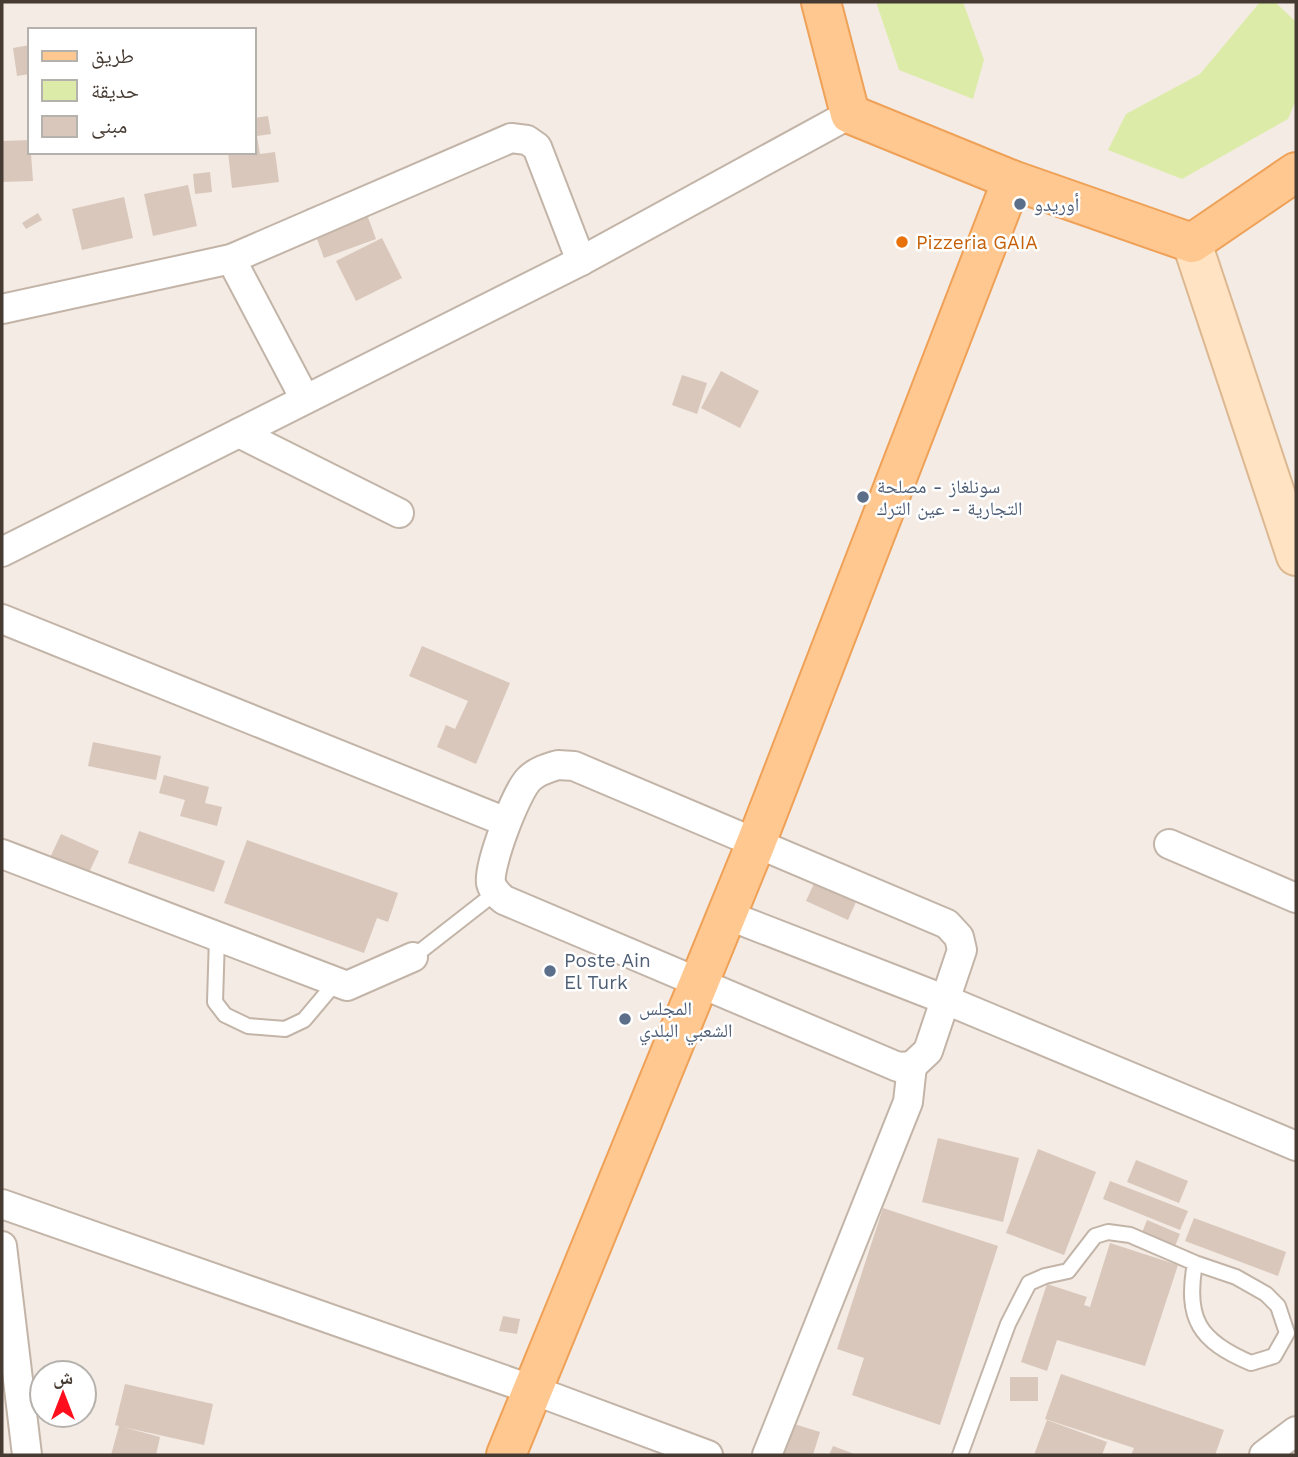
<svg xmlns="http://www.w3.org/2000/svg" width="1298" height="1457" font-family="'Work Sans','Noto Naskh Arabic',sans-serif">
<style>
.green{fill:#dceca8}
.building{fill:#d9c7bb}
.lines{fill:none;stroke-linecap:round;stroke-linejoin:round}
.service-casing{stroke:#c3b4a8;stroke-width:18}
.minor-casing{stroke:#c3b4a8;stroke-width:32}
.secondary-casing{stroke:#dbb891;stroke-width:42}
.primary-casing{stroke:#eea157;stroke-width:42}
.service{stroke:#fff;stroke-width:14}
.minor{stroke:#fff;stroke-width:28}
.secondary{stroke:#ffe3c2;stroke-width:38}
.primary{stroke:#ffc891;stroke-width:38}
.service-dot{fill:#5c6f8a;stroke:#fff;stroke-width:2.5}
.food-dot{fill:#e8710a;stroke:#fff;stroke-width:2.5}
.labels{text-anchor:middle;stroke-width:5;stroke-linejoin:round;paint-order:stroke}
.service-label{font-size:19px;fill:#4e5e75;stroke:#fff;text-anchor:start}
.food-label{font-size:19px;fill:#c56008;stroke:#fff;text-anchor:start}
</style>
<rect width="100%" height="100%" fill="#f4ebe4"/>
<g class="green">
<path d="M876,2H963L984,60L973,99L899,70Z"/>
<path d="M1260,2H1275L1296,22V100L1288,119L1182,179L1108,150L1126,114L1200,74Z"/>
</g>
<g class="building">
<path d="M30,45V74L17,76L13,48Z"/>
<path d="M268,116L271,134L257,136L260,154L275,152L279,182L232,188L228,152H254V118Z"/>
<path d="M30,140L33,181L2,182V141Z"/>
<path d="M210,172L212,192L195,194L193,174Z"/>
<path d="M188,185L197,226L153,236L144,194Z"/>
<path d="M358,190L376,239L324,258L306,209Z"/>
<path d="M124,197L133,238L82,250L72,209Z"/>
<path d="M38,213L42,220L26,229L22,223Z"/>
<path d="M382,238L402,278L356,301L336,261Z"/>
<path d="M721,371L759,391L740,428L701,408Z"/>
<path d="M682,375L707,383L697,414L672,405Z"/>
<path d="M422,646L510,683L476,764L437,747L446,725L455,729L468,701L409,676Z"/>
<path d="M93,742L161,756L156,780L88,766Z"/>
<path d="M164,775L209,787L205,803L222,807L217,826L180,816L185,800L159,793Z"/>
<path d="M139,831L225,861L214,892L128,863Z"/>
<path d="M61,834L99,851L86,879L48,862Z"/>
<path d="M247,840L398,893L388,922L377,918L364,953L224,903Z"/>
<path d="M817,877L859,895L848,920L806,901Z"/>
<path d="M938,1138L1019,1158L1003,1222L922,1202Z"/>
<path d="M1038,1149L1096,1172L1064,1255L1006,1233Z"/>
<path d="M1136,1160L1188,1181L1179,1203L1127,1182Z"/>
<path d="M1110,1181L1188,1211L1180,1230L1103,1199Z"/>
<path d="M883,1208L998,1246L940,1425L852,1395L864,1358L837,1349Z"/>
<path d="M1194,1218L1286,1252L1278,1276L1185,1241Z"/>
<path d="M1147,1220L1180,1234L1173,1251L1140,1238Z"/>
<path d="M1110,1243L1178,1265L1145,1366L1057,1340L1047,1371L1021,1362L1047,1284L1087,1297L1084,1305L1090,1307Z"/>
<path d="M503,1316L520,1319L517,1334L499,1331Z"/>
<path d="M1061,1374L1224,1430L1215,1455H1131L1134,1448L1045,1419Z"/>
<rect x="1010" y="1377" width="28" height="24"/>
<path d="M125,1384L213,1404L204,1445L123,1427L160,1437L156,1455H111L119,1426L115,1425Z"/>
<path d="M1047,1420L1107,1442L1102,1455H1034Z"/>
<path d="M791,1423L820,1432L813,1455H781Z"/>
<path d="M833,1446L857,1455H829Z"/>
</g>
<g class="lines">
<g class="service-casing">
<g id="service">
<path d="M217,937L215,1002L225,1015L248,1026L285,1029L304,1020L336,982"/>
<path d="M413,957L495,893"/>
<path d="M960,1455L1008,1324L1029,1283L1045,1276L1068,1271L1095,1236L1108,1232L1130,1235L1195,1263L1236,1277L1266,1294L1278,1306L1287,1333L1274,1356L1251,1363C1199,1341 1185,1319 1195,1263"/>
</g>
</g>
<g class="minor-casing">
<g id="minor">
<path d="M231,259L305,399"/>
<path d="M2,309L231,259L511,138L527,140L537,147L581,261"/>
<path d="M239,433L399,513"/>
<path d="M2,552L581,261L850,114"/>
<path d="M2,619L506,822"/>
<path d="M558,765L574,766L947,924L959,937L962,950L928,1051L912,1066L898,1067L504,900C498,895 493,891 491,883C488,866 516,792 529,779C537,771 548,768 558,765Z"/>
<path d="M1169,844L1296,898"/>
<path d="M2,854L347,986L413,957"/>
<path d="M727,915L946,1000L1296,1146"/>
<path d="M2,1204L533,1390L708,1455"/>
<path d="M2,1246L27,1455"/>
<path d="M767,1455L908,1102L912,1066"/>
<path d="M1264,1455L1296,1431"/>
</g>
</g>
<g class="secondary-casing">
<path id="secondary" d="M1192,243L1296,556"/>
</g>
<g class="primary-casing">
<g id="primary">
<path d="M821,2L850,114L1012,180L1192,243L1296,172"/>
<path d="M506,1455L756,843L1012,180"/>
</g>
</g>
<use href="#service" class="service"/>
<use href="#minor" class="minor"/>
<use href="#secondary" class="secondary"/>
<use href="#primary" class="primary"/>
</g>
<g class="service-dot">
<circle cx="1020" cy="204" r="7"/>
<circle cx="863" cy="497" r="7"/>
<circle cx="550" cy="971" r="7"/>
<circle cx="625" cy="1019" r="7"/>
</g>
<circle class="food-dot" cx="902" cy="242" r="7"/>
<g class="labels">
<g class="service-label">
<text x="1034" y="211">أوريدو</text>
<text x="877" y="493">سونلغاز - مصلحة<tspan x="877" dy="22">التجارية - عين الترك</tspan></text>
<text x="564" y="967">Poste Ain<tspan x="564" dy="22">El Turk</tspan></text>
<text x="639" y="1015">المجلس<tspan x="639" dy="22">الشعبي البلدي</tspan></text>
</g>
<g class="food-label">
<text x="916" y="249">Pizzeria GAIA</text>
</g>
</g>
<rect width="1298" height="1457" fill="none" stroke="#463b33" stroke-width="7"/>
<rect x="28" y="28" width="228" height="126" fill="#ffffff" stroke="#b5b1ad" stroke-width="2"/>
<rect x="42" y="51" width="35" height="10" fill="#ffc891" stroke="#b5b1ad" stroke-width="2"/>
<text x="91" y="63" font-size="21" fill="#463b33">طريق</text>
<rect x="42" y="80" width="35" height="21" fill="#dceca8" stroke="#b5b1ad" stroke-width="2"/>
<text x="91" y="98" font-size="21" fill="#463b33">حديقة</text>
<rect x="42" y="116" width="35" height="21" fill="#d9c7bb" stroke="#b5b1ad" stroke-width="2"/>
<text x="91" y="133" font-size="21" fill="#463b33">مبنى</text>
<g transform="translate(63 1394)"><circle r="33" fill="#ffffff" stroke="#b5b1ad" stroke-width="2"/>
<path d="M0-5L12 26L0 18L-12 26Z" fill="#ff0f1e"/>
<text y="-10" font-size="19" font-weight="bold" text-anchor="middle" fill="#463b33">ش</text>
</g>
</svg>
